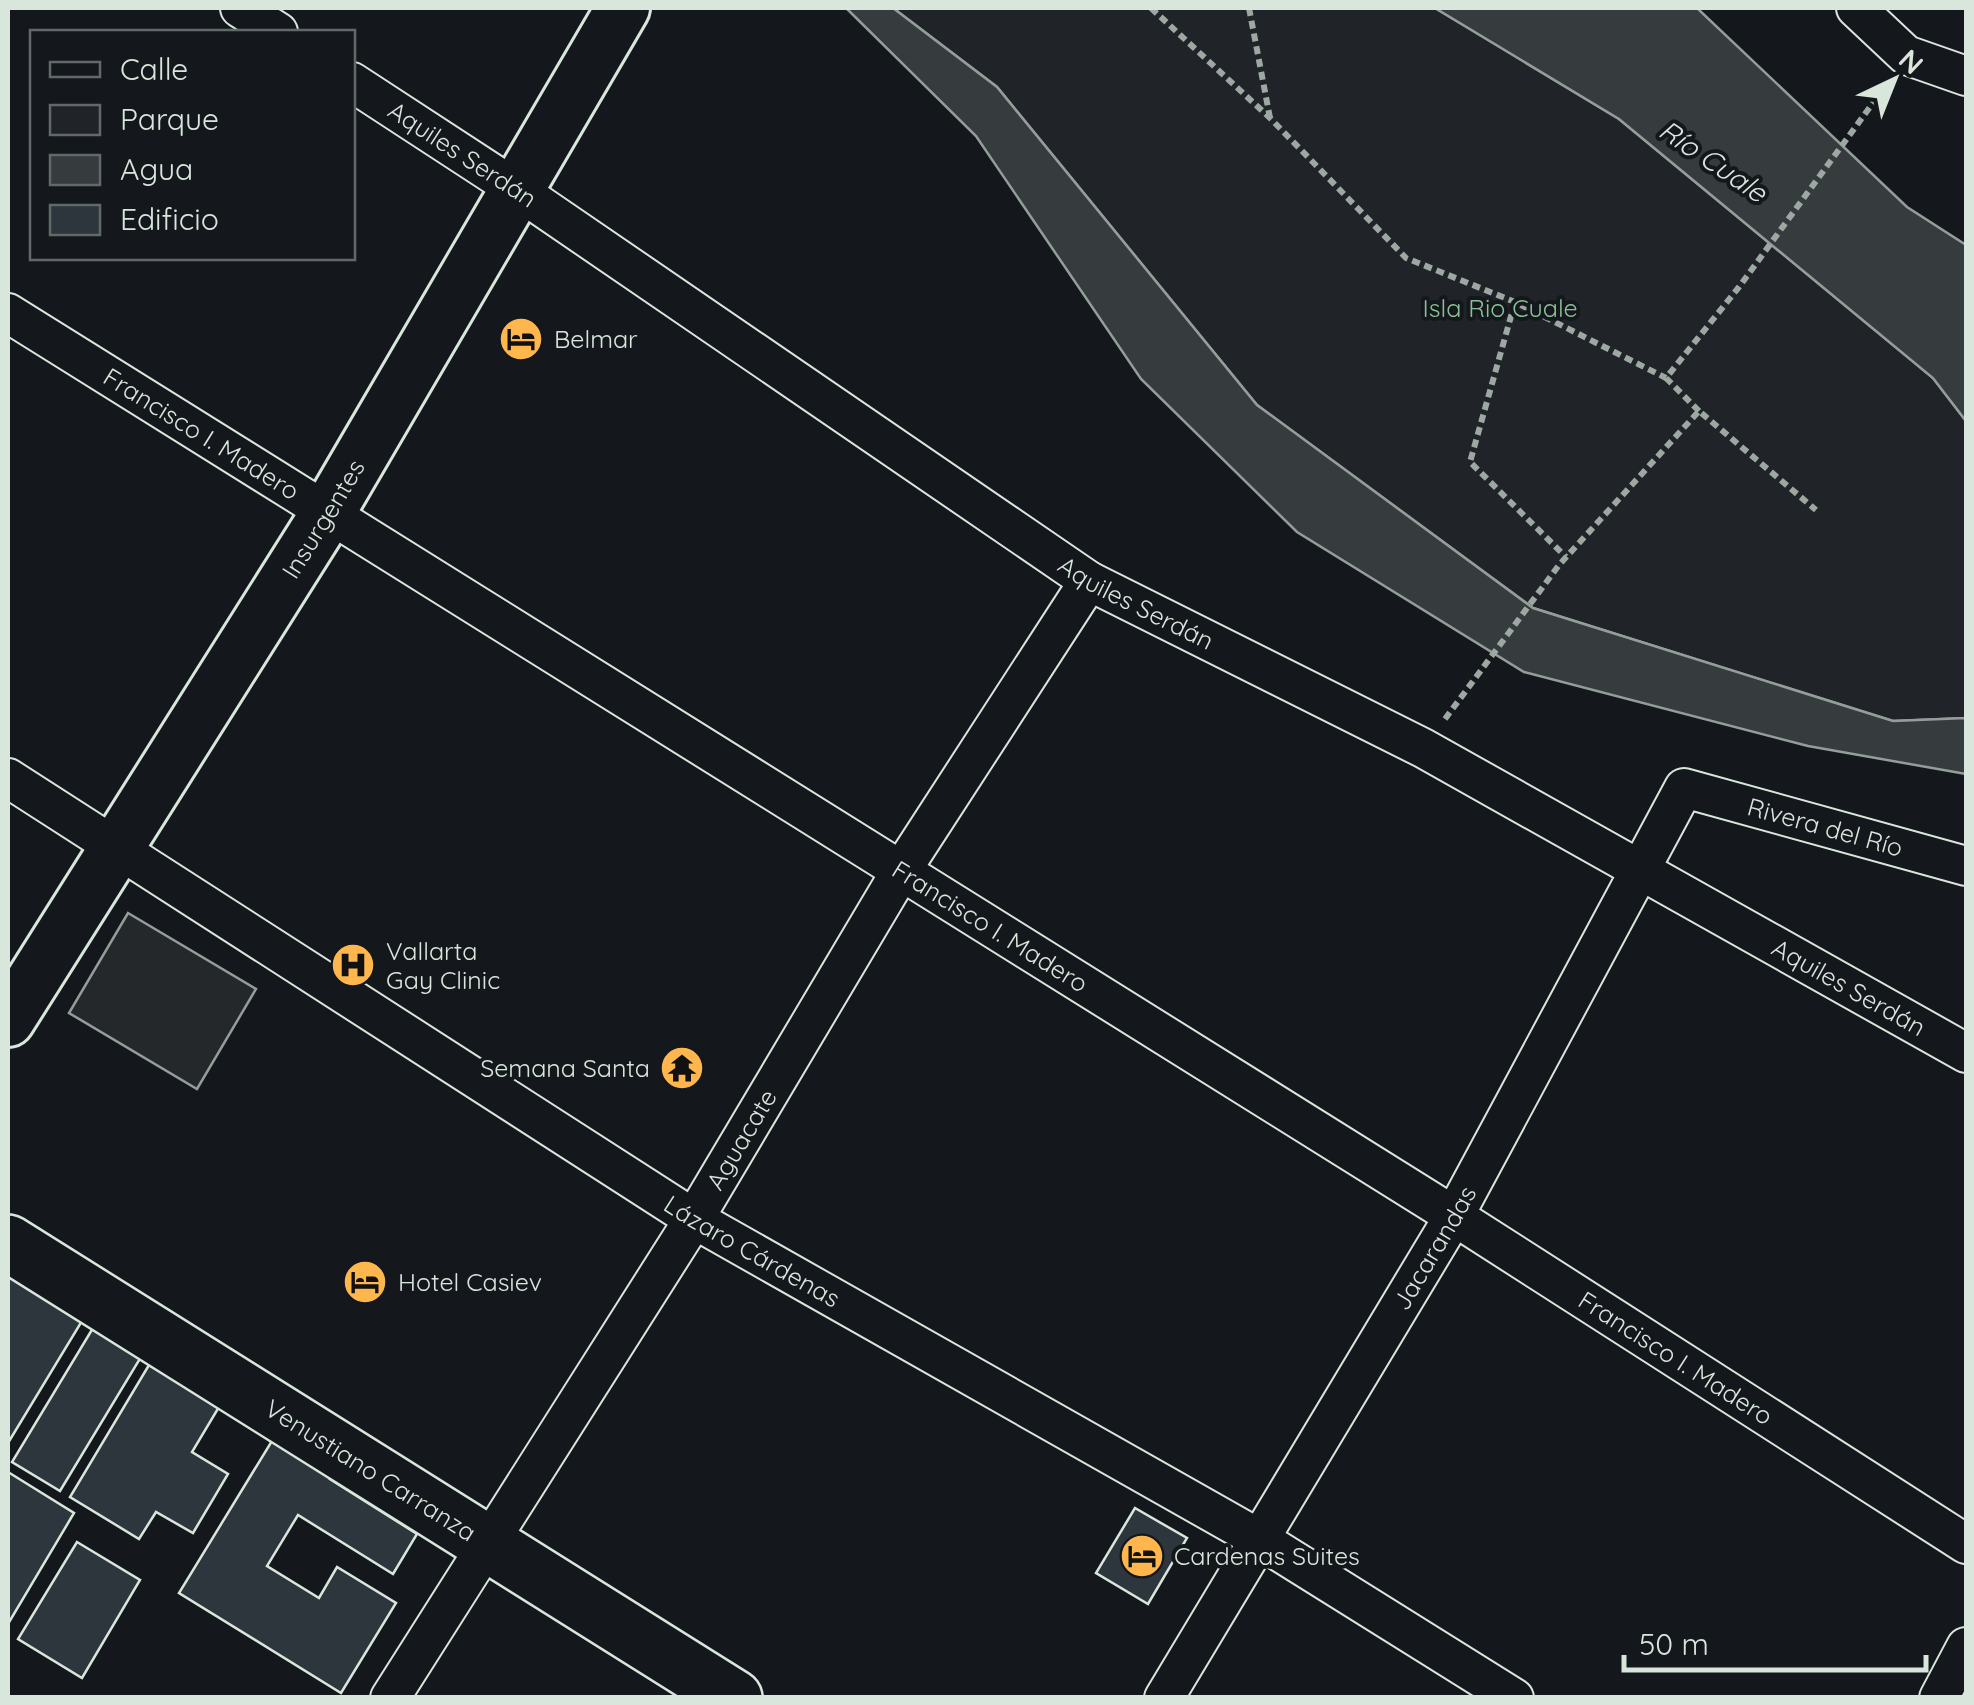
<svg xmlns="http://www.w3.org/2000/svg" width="1974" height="1705" font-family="Quicksand,sans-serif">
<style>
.green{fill:#202428;stroke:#939e99;stroke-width:2.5}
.parking{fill:#24282b;stroke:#939e99;stroke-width:2.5}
.water{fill:#363b3e;stroke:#939e99;stroke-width:2.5}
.building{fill:#2c363c;stroke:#d8e6dc;stroke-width:2.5}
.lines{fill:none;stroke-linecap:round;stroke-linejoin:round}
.street-casing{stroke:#d8e6dc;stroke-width:42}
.secondary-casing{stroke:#d8e6dc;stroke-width:58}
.primary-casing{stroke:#d8e6dc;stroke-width:60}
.path{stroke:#9da8a2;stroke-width:6;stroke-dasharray:8 5;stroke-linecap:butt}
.street{stroke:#14181c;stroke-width:38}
.secondary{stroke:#14181c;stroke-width:52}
.primary{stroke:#14181c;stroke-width:55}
.labels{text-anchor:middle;stroke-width:8;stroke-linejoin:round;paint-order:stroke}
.street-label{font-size:25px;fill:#d8e6dc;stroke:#14181c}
.park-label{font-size:25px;fill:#8ac095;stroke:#14181c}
.poi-label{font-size:25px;fill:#d8e6dc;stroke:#14181c;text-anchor:start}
.water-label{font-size:28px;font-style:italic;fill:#d8e6dc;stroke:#14181c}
</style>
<rect width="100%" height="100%" fill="#14181c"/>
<path class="green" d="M893,8H1435L1619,119L1933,378L1966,421V718L1893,721L1533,608L1257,405L997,87Z"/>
<path class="parking" d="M128,913L256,989L197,1089L69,1013Z"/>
<g class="water">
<path d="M846,8H893L997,87L1257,405L1533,608L1893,721L1966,718V774L1808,746L1524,672L1297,532L1141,379L976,136Z"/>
<path d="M1435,8H1697L1907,207L1966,245V421L1933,378L1619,119Z"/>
</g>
<g class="building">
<path d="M8,1276L82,1321L8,1443Z"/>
<path d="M93,1328L141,1357L60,1491L12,1462Z"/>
<path d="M149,1365L219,1407L192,1452L228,1474L193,1533L156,1512L139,1539L70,1497Z"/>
<path d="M278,1431L337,1468L330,1479L417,1534L393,1574L298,1515L267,1566L319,1598L337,1567L396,1603L341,1693L179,1593Z"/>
<path d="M8,1472L74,1513L8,1624Z"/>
<path d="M1135,1508L1187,1538L1148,1604L1096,1573Z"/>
<path d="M77,1542L140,1580L82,1678L18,1639Z"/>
</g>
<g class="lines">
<g class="street-casing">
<g id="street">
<path d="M240,8L278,32"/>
<path d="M1856,8L1906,55L1966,76"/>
<path id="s1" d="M352,82L516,189L1089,581L1423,748L1966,1053"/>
<path id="s2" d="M8,313L1454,1216L1966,1544"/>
<path id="s3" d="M8,778L694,1219L1261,1540L1514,1698"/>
<path id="s4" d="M390,1698L694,1219L901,871L1089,581"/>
<path id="s5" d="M1164,1698L1454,1216L1684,788L1966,866"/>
<path d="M1939,1698L1966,1647"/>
</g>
</g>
<g class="secondary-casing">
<g id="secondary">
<path id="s6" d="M8,1020L329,511L623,8"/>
</g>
</g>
<g class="primary-casing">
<g id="primary">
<path id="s7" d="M8,1243L734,1698"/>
</g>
</g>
<g class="path">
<path d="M1151,8L1270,118L1406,258L1515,302L1666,378"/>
<path d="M1249,8L1270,118"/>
<path d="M1515,302L1470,462L1566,557"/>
<path d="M1699,411L1666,378L1739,287L1886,85"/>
<path d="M1445,719L1559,565L1699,411L1816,510"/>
</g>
<use href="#street" class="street"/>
<use href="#secondary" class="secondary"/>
<use href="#primary" class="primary"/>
</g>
<defs>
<g id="hotel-disc" transform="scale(2.25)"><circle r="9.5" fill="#ffb74d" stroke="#14181c"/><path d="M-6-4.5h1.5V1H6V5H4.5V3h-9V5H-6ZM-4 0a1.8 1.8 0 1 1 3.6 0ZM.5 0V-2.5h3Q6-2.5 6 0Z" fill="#111"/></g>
<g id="hospital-disc" transform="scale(2.25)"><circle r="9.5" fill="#ffb74d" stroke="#14181c"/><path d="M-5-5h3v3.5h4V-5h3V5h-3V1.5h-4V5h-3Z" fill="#111"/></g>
<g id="temple-disc" transform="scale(2.25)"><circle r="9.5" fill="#ffb74d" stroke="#14181c"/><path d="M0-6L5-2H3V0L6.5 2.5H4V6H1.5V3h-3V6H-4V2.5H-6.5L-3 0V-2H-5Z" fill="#111"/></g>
</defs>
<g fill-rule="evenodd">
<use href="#hotel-disc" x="521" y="339"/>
<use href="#hospital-disc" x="353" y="965"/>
<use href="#temple-disc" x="682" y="1068"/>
<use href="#hotel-disc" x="365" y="1282"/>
<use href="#hotel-disc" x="1142" y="1556"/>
</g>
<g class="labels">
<g class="street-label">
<text dy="9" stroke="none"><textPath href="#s1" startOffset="132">Aquiles Serdán</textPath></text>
<text dy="9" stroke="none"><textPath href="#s2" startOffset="228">Francisco I. Madero</textPath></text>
<text dy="9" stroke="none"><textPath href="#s6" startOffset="592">Insurgentes</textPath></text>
<text dy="9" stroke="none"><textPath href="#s1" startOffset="942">Aquiles Serdán</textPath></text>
<text dy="9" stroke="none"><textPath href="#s5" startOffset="1195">Rivera del Río</textPath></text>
<text dy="9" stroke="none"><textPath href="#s2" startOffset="1158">Francisco I. Madero</textPath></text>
<text dy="9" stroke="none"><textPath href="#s1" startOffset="1752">Aquiles Serdán</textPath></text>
<text dy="9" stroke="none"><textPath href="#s4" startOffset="660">Aguacate</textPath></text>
<text dy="9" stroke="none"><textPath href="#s5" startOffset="525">Jacarandas</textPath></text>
<text dy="9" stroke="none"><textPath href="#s3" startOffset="882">Lázaro Cárdenas</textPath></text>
<text dy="9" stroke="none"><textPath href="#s2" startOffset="1968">Francisco I. Madero</textPath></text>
<text dy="9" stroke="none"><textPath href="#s7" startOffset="428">Venustiano Carranza</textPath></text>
</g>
<g class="park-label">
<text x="1500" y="317">Isla Rio Cuale</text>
</g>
<g class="poi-label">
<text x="554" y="348">Belmar</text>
<text x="386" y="960">Vallarta<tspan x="386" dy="29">Gay Clinic</tspan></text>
<text x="650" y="1077" text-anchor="end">Semana Santa</text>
<text x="398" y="1291">Hotel Casiev</text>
<text x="1174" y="1565">Cardenas Suites</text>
</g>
<g class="water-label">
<text transform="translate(1713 161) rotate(34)" y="10">Río Cuale</text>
</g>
</g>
<rect width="1974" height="1705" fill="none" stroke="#d8e6dc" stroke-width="20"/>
<rect x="30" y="30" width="325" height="230" fill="#14181c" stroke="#626a69" stroke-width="2.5"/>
<rect x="50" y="62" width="50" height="15" fill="#14181c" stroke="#626a69" stroke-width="2.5"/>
<text x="120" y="80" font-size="30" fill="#d8e6dc">Calle</text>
<rect x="50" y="105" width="50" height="30" fill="#202428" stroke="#626a69" stroke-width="2.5"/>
<text x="120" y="130" font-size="30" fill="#d8e6dc">Parque</text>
<rect x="50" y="155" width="50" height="30" fill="#363b3e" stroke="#626a69" stroke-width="2.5"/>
<text x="120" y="180" font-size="30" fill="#d8e6dc">Agua</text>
<rect x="50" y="205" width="50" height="30" fill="#2c363c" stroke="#626a69" stroke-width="2.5"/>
<text x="120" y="230" font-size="30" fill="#d8e6dc">Edificio</text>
<g transform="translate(1894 80) rotate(43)" stroke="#14181c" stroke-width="8" paint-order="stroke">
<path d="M0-8L18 38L0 25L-18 38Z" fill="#d8e6dc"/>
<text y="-15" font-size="28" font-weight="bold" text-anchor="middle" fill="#d8e6dc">N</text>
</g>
<path d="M1624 1655v15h302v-15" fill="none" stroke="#d8e6dc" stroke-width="5"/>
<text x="1639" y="1655" font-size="30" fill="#d8e6dc" stroke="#14181c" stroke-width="8" paint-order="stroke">50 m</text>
</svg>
